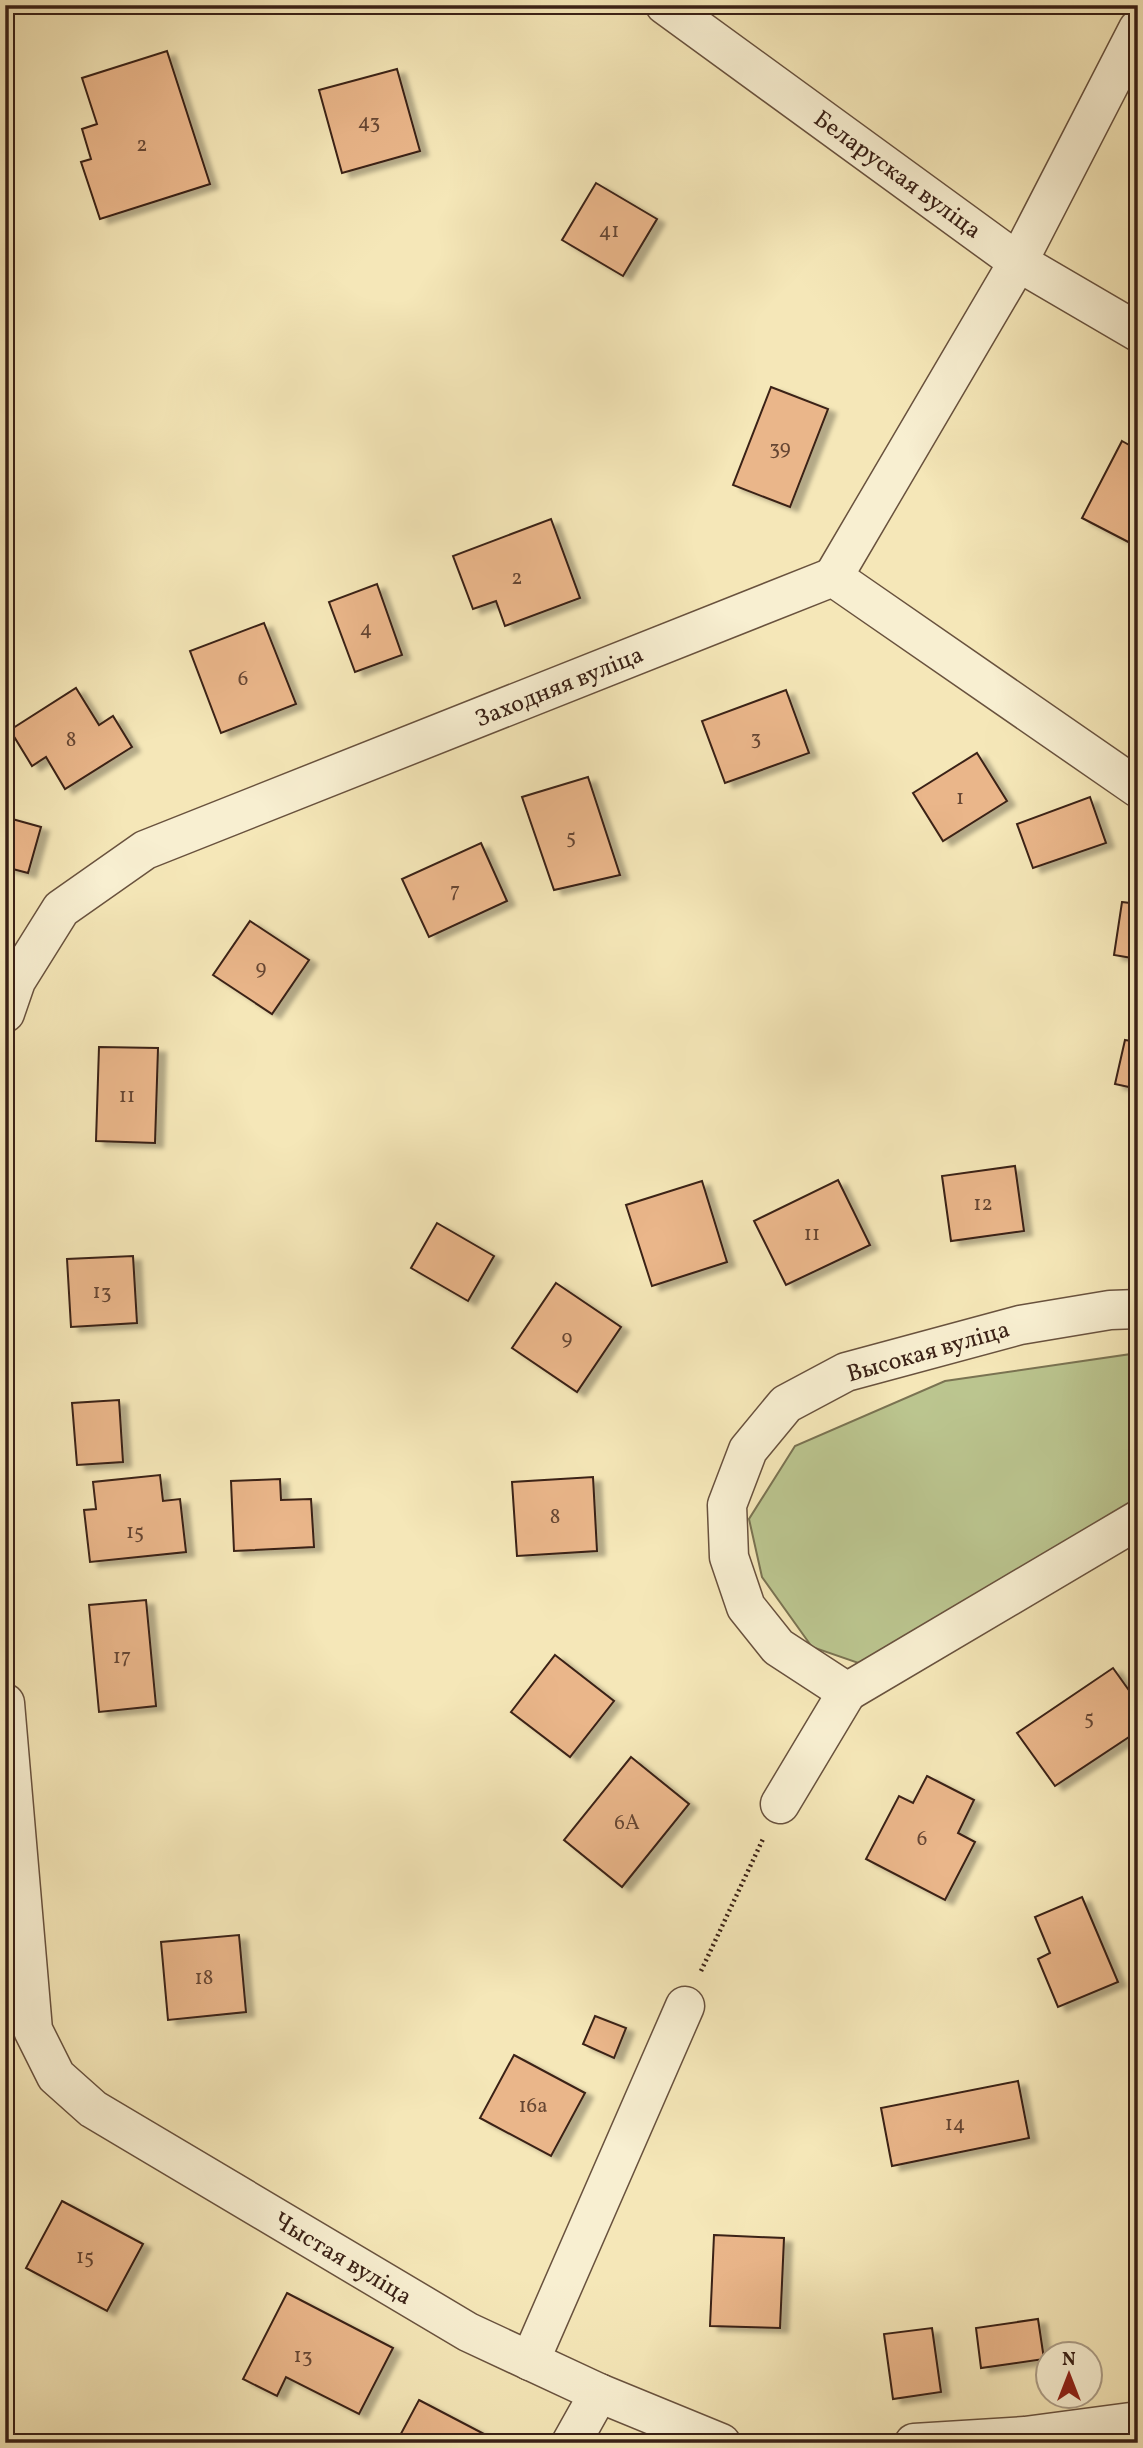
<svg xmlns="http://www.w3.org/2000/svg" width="1143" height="2448" font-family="Vollkorn,serif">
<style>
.green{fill:#bbc58f;stroke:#7a7352;stroke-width:2}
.building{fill:#eab68a;stroke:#3a2116;stroke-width:2;filter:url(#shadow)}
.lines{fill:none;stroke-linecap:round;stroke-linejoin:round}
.minor-casing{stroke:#69523e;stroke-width:41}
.path{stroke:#3a2116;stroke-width:4.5;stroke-dasharray:2 3.5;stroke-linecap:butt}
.minor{stroke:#f8efd1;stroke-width:38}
.labels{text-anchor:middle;stroke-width:5;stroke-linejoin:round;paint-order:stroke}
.number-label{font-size:21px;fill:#664633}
.street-label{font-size:24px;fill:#3a2116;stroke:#f8efd1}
</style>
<defs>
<filter id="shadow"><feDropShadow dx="8" dy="4.5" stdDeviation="2" flood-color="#0004"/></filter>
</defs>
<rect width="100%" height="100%" fill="#f5e7b8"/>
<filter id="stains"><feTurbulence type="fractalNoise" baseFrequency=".00286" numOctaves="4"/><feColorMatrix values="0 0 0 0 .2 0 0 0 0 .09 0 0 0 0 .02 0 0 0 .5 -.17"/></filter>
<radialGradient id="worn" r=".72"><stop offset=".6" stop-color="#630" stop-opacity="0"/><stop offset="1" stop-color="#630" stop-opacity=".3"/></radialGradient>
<path class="green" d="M1138,1353V1526L896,1676L812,1647L762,1577L749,1519L795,1446L945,1381Z"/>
<g class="building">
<path d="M167,51L210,184L100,219L81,162L91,159L82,129L97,124L82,78Z"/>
<path d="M397,69L420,151L342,173L319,90Z"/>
<path d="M596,183L657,219L623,276L562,240Z"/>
<path d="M771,387L828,409L790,507L733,485Z"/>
<path d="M1122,441L1138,450V547L1082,518Z"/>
<path d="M551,519L580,598L505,626L496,601L473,609L453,556Z"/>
<path d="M377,584L402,655L355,672L329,602Z"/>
<path d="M264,623L296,704L221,733L190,651Z"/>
<path d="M76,688L99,725L113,716L132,747L65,789L46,757L32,766L10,730Z"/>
<path d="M786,690L809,753L725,783L702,721Z"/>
<path d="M977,753L1007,801L943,841L913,793Z"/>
<path d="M588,777L620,875L554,890L522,797Z"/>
<path d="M1090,797L1106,843L1033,868L1017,824Z"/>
<path d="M5,817L41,827L28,873L5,867Z"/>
<path d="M481,843L507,901L429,937L402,879Z"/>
<path d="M1122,902L1138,904V959L1114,955Z"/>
<path d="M250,921L309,960L272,1014L213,975Z"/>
<path d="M1125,1040L1138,1042V1089L1115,1084Z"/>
<path d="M99,1047L158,1048L155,1143L96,1141Z"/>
<path d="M1015,1166L1024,1231L951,1241L942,1176Z"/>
<path d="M838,1180L870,1245L786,1285L754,1221Z"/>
<path d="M702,1181L727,1262L652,1286L626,1205Z"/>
<path d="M437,1223L494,1256L468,1301L411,1268Z"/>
<path d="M133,1256L137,1323L71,1327L67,1259Z"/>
<path d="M556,1283L621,1327L577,1392L512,1348Z"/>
<path d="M119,1400L123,1462L77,1465L72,1403Z"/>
<path d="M160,1475L163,1501L180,1499L186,1552L90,1562L84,1510L96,1509L93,1482Z"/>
<path d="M593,1477L597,1551L517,1556L512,1482Z"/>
<path d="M280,1479L281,1500L311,1499L314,1547L234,1551L231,1481Z"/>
<path d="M146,1600L156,1706L99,1712L89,1605Z"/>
<path d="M555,1655L614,1701L570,1757L511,1712Z"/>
<path d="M1113,1668L1138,1703V1731L1055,1786L1017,1733Z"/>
<path d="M631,1757L689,1804L622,1887L564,1840Z"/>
<path d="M927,1776L974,1800L958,1833L975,1842L945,1900L866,1859L899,1796L913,1803Z"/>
<path d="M1082,1897L1118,1982L1058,2007L1038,1959L1050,1953L1035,1917Z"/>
<path d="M239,1935L246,2012L168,2020L161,1942Z"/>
<path d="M595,2016L626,2028L614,2058L583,2044Z"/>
<path d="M514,2055L585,2093L551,2156L480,2118Z"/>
<path d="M1018,2081L1029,2138L892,2166L881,2108Z"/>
<path d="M62,2201L143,2244L107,2311L26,2268Z"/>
<path d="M714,2235L784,2238L780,2328L710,2326Z"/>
<path d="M287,2293L393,2348L359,2414L286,2377L277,2396L243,2379Z"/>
<path d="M1038,2319L1044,2359L981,2368L976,2328Z"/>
<path d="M932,2328L941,2392L893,2399L884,2334Z"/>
<path d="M419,2400L486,2435L482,2443H396Z"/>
</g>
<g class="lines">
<g class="minor-casing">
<g id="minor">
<path d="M665,5L1018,262L1138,332"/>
<path d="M833,577L1018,262L1138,29"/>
<path d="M5,1013L16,981L61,909L145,850L833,577L1138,788"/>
<path d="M1138,1309L1110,1310L1020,1325L846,1372L786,1404L748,1450L727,1505L729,1557L746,1607L778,1647L847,1692L1138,1520"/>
<path d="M5,1703L33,2030L56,2076L93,2109L468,2332L599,2393L721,2443"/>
<path d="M780,1804L847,1692"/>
<path d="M530,2361L685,2006"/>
<path d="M571,2443L599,2393"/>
<path d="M914,2443L1025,2436L1138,2421"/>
</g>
</g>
<path class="path" d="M701,1971L763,1839"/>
<use href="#minor" class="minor"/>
</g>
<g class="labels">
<g class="number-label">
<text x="369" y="128">43</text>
<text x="142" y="151">2</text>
<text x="609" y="237">41</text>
<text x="780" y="454">39</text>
<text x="517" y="584">2</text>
<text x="366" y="635">4</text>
<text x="243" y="685">6</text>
<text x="756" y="744">3</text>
<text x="71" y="746">8</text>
<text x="960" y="804">1</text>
<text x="571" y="843">5</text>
<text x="455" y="897">7</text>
<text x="261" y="974">9</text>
<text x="127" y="1102">11</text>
<text x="983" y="1210">12</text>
<text x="812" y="1240">11</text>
<text x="102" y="1298">13</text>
<text x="567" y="1344">9</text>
<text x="555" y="1523">8</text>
<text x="135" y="1538">15</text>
<text x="122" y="1663">17</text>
<text x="1089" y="1724">5</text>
<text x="627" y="1829">6А</text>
<text x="922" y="1845">6</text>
<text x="204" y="1984">18</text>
<text x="533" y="2112">16а</text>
<text x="955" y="2130">14</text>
<text x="85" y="2263">15</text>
<text x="303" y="2362">13</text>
</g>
<g class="street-label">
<text transform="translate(898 174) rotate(36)" y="8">Беларуская вуліца</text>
<text transform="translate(559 686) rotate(-22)" y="8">Заходняя вуліца</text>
<text transform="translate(928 1351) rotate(-16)" y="8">Высокая вуліца</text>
<text transform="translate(343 2258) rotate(31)" y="8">Чыстая вуліца</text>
</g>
</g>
<rect width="1143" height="2448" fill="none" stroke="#f5e7b8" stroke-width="28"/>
<rect x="7" y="7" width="1129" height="2434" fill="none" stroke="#3a2116" stroke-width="3.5"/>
<rect x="14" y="14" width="1115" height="2420" fill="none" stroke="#3a2116" stroke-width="2"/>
<g transform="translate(1069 2375)"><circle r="33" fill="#f8efd1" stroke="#ac9d86" stroke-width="2"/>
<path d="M0-5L12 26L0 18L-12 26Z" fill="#8f2418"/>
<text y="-10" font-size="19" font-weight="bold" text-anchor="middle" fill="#3a2116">N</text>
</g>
<rect width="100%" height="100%" filter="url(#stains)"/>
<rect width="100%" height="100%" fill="url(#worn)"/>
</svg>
